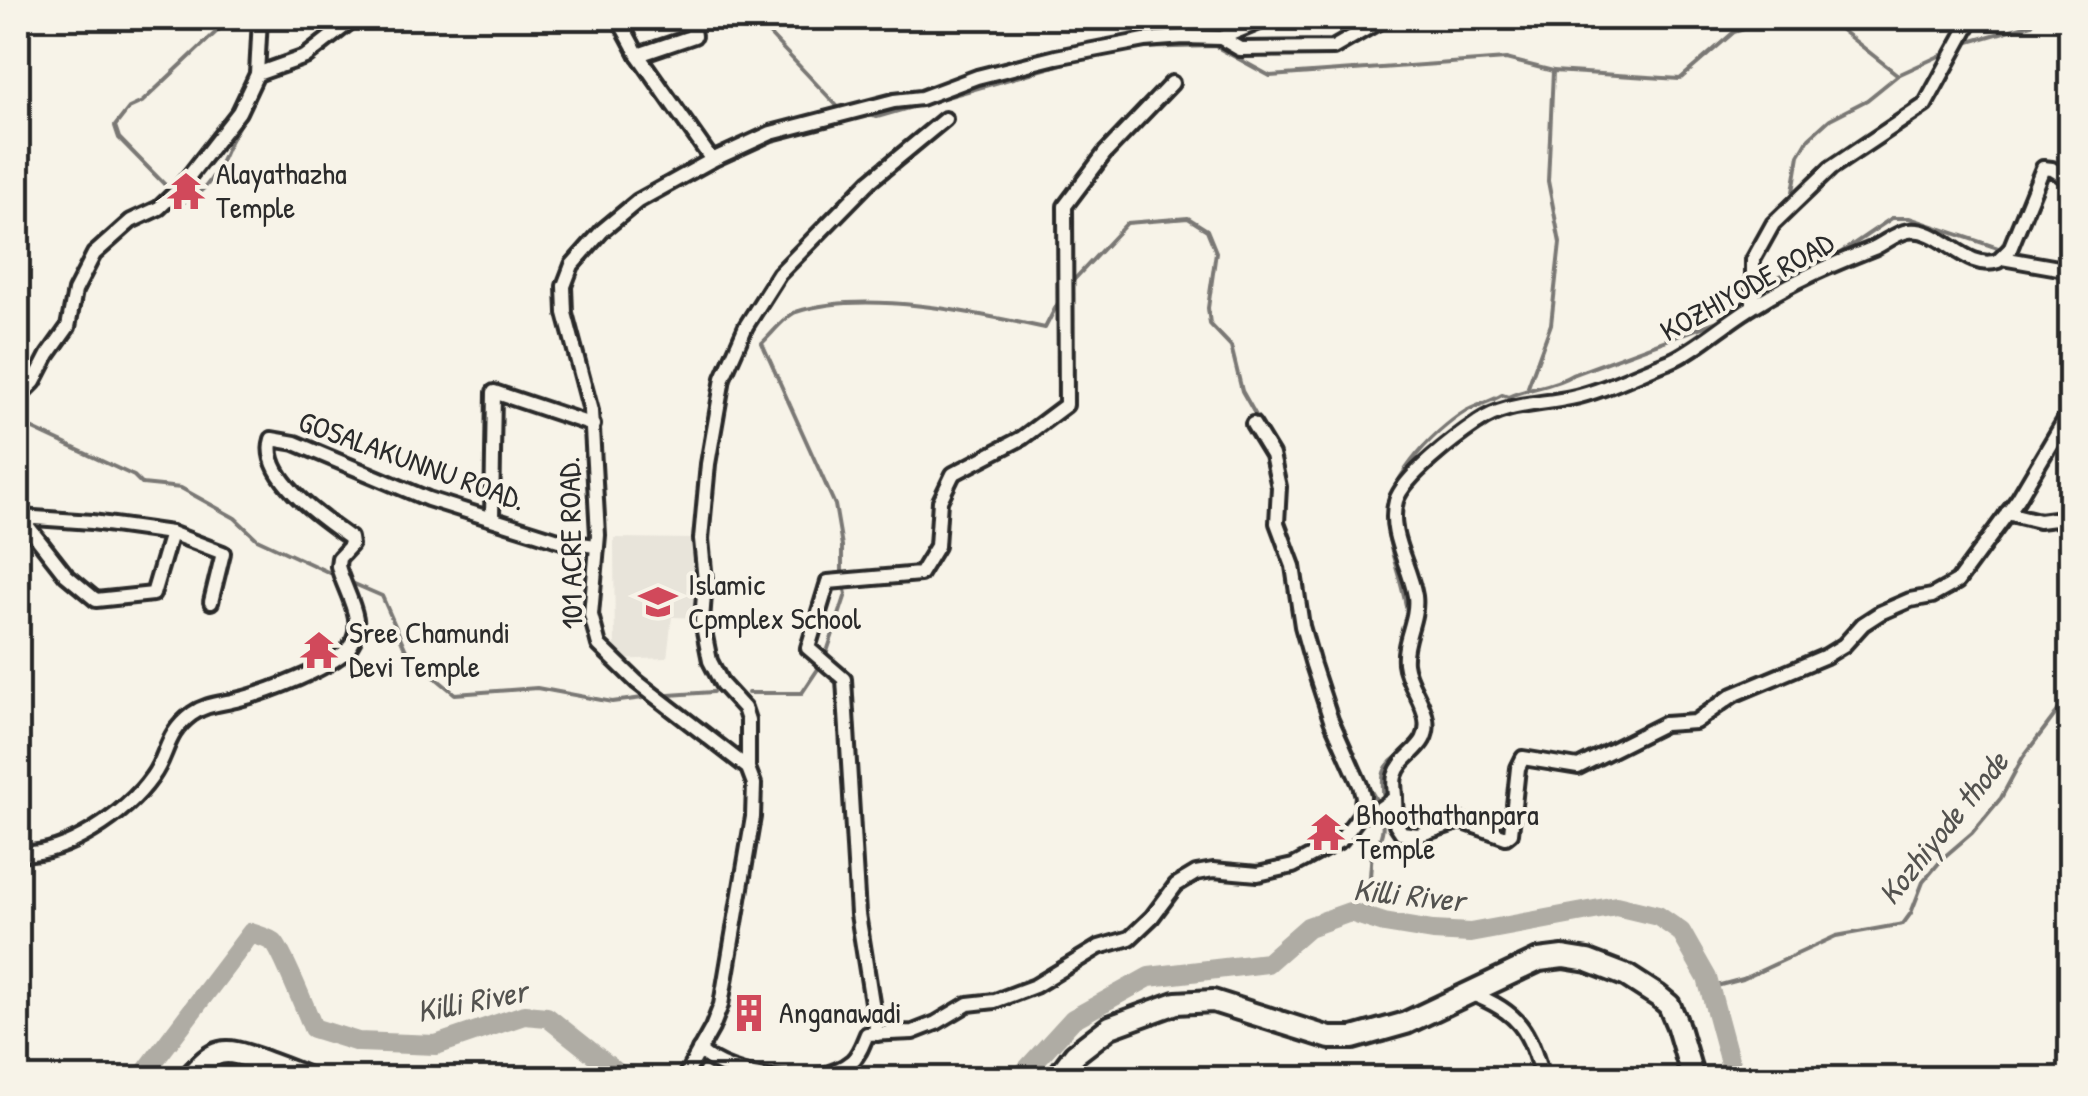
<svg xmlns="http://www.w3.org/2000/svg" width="2088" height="1096" font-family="'Patrick Hand',sans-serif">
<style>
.built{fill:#e8e4da}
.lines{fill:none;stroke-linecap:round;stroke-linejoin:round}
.stream{stroke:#7a7874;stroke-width:4}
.river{stroke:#afaca4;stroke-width:20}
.street-casing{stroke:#2b2b2b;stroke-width:20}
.primary-casing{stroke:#2b2b2b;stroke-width:28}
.street{stroke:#f7f3e8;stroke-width:12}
.primary{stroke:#f7f3e8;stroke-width:20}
.labels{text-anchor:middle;stroke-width:8;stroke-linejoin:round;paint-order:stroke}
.poi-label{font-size:30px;fill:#2b2b2b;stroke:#f7f3e8;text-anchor:start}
.street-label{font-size:30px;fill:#2b2b2b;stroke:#f7f3e8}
.water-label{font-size:32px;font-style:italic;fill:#53524f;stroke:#f7f3e8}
</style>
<rect width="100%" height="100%" fill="#f7f3e8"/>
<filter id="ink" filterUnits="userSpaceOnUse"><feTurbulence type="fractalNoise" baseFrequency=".01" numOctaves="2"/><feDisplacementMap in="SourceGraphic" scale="20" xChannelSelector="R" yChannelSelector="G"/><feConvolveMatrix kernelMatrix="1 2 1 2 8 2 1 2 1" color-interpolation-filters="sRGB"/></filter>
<g filter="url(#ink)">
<path class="built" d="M614,538L697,539V579L703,587L698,618L672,617L667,658L615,660Z"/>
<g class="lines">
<g class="stream">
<path d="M754,18L839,108L845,109"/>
<path d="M1826,18L1898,75"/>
<path d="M1962,44L2032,24L2036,18"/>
<path d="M1134,48L1215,46L1270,76L1506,59L1553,71"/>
<path d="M864,114L877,117L1076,60"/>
<path d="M170,190L119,138L115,126L129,108L142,102L231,18"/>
<path d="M1792,198L1799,155L1809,138L1830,119L1867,100L1898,75L1950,51"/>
<path d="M163,211C203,196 211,186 227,148C235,131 245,116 252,99"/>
<path d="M125,235L141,222"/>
<path d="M1071,283L1127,223L1188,218L1207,230L1216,252L1208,308L1210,324L1231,346L1242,391L1267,435"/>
<path d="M1760,290L1780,276L1830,260L1892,218H1909L2001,249"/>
<path d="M1528,387L1551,324L1560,243L1548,181L1553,71L1680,79L1734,32L1780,18"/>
<path d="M18,410L35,388"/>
<path d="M18,422L134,476L142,484L181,488L235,518L257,539L330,573"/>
<path d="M842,577V546L835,505L762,343C772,334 784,317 796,312C865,289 976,313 1045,328L1060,299"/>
<path d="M352,583L382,596L408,655L455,694L537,688L612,702L643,698"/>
<path d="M1408,619C1405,588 1391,558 1387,528C1381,485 1432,432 1466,411C1477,405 1490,402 1502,395L1508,397C1530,387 1553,387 1572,375L1726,318L1747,299"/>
<path d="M825,658L846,594L844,586"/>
<path d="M1407,687L1420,724"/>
<path d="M748,693H802L820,666"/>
<path d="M669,695L713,692"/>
<path d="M1364,781C1379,801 1393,829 1372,850L1367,917"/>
<path d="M1384,801C1381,776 1381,765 1404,752"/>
<path d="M2070,877L2063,881L2070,899"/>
<path d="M1709,988L1743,979L1836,936L1903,924L1911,913L1923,882L1944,857L1972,833L2001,798L2023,757L2070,695"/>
</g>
<g class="river">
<path d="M141,1078L251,933C259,936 269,938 274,943C281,949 308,1015 313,1028L358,1042L436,1045L524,1015L547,1017L624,1078"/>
<path d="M1019,1078L1073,1019L1149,977L1267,963L1308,927L1350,912L1384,923L1433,931L1470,933L1616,906L1658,916L1681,932L1707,978L1734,1078"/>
</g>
<g class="street-casing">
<g id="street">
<path d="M618,18L638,55L712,160"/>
<path d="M1221,38L1240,49L1333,48L1385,18"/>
<path d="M638,55L694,36L691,18"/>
<path d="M257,74L260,18"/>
<path d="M2002,258L2070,270"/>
<path d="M1753,306V260L1773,224L1831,168L1925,105L1971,21L1979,18"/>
<path d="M18,398L34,382L48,355L68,327L75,291L94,254L131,221L159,208L179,189L239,112L257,74L305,57L355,18"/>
<path d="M1253,424L1272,455L1279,487L1277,523L1293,566L1302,626L1313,665L1331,720L1360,785L1363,796L1361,815"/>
<path d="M2007,513L2039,521L2070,517"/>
<path d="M19,515L66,575L96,600L153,594L171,533"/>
<path d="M20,517L92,522L171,533L223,553L211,602"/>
<path d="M492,518L494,392L593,425"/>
<path d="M748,768V720L744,708L722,684L710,661L702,621L705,581L701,539L708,464L723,378L746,326L779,274L870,181L945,119"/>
<path d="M1395,798L1396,824L1402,833L1418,835L1461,821L1506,837L1511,833L1518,768L1523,758L1578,767L1664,724L1695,722L1733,695L1826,656L1844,645L1863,624L1880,613L1910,600L1932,596L1957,582L2018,499L2070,411"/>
<path d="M18,853C64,857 126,814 152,777C169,754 164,735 192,714C206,704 220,704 236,700C262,694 337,667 351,645C367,621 344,591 338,566L339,558L351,545L350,538C323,519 260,477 272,439L295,443L428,499L565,542L596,546"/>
<path d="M1472,994C1518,1011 1531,1032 1542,1078"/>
<path d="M877,1034L858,914L844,679L808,648L828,582L920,574L937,546L940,501L953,474L1022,438L1066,405L1065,206L1105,153L1172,83"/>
<path d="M699,1050C730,1081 818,1090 852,1061C860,1054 863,1043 867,1034L913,1032L936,1023L968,1004L995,1001L1035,986L1099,947L1130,938L1152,917L1176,885L1196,873L1213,870L1258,874L1293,866L1341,840L1360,815L1378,810L1395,798C1395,791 1393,783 1395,776C1402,752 1431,749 1426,719C1423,700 1407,683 1405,663C1403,639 1418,620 1415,596C1410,565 1387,534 1396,501C1403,477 1456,437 1477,423C1505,403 1539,405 1571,398C1604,391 1638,373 1670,361C1693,352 1728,321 1752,307C1791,282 1831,265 1874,248C1885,243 1896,233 1908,231C1941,226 1965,272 1998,261L2010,249L2043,168L2052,169L2070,180"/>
<path d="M684,1078L712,1028L721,1005L753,817L754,784L748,768L637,682L599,645L591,615L598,535L591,411L565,313L564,286L572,265L603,230L638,201L712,160L771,133L894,101L921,98L977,77L1056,57L1145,40L1184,37L1221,38L1269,18"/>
</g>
</g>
<g class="primary-casing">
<g id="primary">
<path d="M189,1078C215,1048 223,1047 259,1060C275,1066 290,1071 305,1078"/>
<path d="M1057,1078L1075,1054L1110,1027L1176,1003L1213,1001L1330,1038H1353L1406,1023L1539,960L1563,957L1588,961L1627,976L1658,996L1669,1005L1677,1024L1693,1078"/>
</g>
</g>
<use href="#street" class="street"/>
<use href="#primary" class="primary"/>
</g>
</g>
<defs>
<g id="temple-bare" transform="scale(3)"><path d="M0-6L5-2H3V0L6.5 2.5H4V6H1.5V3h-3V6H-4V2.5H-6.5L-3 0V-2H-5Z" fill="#d1495b" stroke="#f7f3e8" stroke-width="2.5" paint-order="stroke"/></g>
<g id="school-bare" transform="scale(3)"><path d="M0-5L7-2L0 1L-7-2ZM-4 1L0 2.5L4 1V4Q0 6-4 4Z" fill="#d1495b" stroke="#f7f3e8" stroke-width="2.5" paint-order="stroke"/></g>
<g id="building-bare" transform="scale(3)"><path d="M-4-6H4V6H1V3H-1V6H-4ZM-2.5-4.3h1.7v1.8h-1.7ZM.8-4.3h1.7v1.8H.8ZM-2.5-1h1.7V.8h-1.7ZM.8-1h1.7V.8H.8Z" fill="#d1495b" stroke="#f7f3e8" stroke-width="2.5" paint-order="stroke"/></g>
</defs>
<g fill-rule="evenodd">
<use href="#temple-bare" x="186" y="191"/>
<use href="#school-bare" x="658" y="602"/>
<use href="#temple-bare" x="319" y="650"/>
<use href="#temple-bare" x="1326" y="832"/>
<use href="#building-bare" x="749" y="1013"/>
</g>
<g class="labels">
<g class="poi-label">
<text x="216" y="184">Alayathazha<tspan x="216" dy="34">Temple</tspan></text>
<text x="688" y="595">Islamic<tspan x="688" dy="34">Cpmplex School</tspan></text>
<text x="349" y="643">Sree Chamundi<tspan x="349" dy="34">Devi Temple</tspan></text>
<text x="1356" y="825">Bhoothathanpara<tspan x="1356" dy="34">Temple</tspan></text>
<text x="779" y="1023">Anganawadi</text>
</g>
<g class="street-label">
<text transform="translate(1747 287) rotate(-29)" y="10">KOZHIYODE ROAD</text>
<text transform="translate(412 461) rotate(20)" y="10">GOSALAKUNNU ROAD.</text>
<text transform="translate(571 543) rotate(-91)" y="10">101 ACRE ROAD.</text>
</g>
<g class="water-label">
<text transform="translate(1943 828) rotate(-51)" y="11">Kozhiyode thode</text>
<text transform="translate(1409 895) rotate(6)" y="11">Killi River</text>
<text transform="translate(472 1001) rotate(-11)" y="11">Killi River</text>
</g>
</g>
<rect width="2088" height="1096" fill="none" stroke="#f7f3e8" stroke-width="60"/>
<rect x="30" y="30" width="2028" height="1036" fill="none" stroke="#2b2b2b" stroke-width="4" filter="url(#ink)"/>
</svg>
